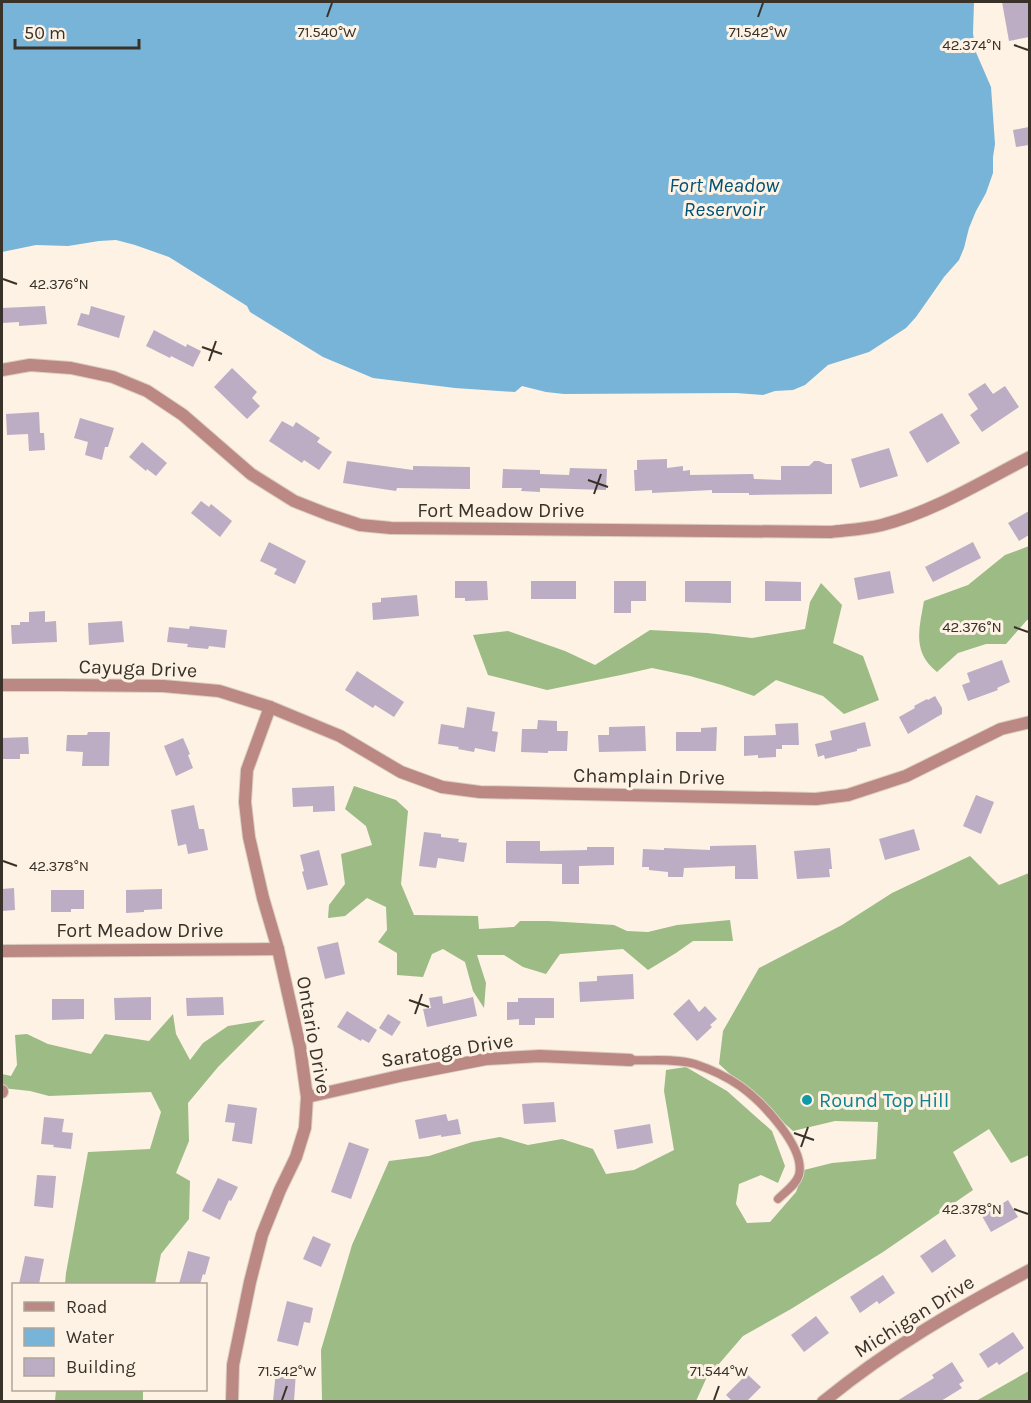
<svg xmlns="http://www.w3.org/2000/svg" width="1031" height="1403" font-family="Karla,sans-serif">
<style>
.forest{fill:#9cbb85}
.water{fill:#78b3d8}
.building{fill:#bcadc4}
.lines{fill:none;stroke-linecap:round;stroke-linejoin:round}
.lane-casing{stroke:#dacfc2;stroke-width:10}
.street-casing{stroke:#dacfc2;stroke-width:14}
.lane{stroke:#bb8883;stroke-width:8}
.street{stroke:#bb8883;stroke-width:12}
.ticks{fill:none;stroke:#393229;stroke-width:2}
.culture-dot{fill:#0f9aa8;stroke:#fdf2e4;stroke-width:2}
.labels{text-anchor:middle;stroke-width:6;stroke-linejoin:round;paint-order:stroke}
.street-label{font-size:20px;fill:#393229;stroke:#fdf2e4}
.culture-label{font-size:20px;fill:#0d838f;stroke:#fdf2e4;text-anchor:start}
.water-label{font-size:21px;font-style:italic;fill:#005175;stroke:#fdf2e4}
.ticks-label{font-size:15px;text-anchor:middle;fill:#393229;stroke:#fdf2e4;stroke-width:6;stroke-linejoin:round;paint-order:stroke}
</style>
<rect width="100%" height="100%" fill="#fdf2e4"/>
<g class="forest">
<path d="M1029,546V620H1027L1006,644H986L958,653L937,672C912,652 919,629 924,601L968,585L1005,555Z"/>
<path d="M821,583L842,605L833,643L863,656L879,700L844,714L823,696L776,680L754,696L722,685L690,676L652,668L621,675L547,690L488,675L473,635L508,631L565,651L595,665L650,630L707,633L752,638L805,629L810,602Z"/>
<path d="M354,786L396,800L408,811L401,884L414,915L478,916L479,929L514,927L520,921H548L614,925L627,931L648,932L677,925L730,920L733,941H693L676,953L648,970L623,949L560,954L546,974L523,967L504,955H477L486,983L484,1008L473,991L465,962L443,949L432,954L423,977L397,975V953L378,942L387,930L386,907L367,898L345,916L328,918L329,905L345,884L341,854L372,845L366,826L345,809Z"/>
<path d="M970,856L999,885L1029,873V1155L1011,1163L989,1129L953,1152L973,1190L883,1252L791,1309L743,1336L706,1379L696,1401H322L321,1350L352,1245L389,1161L429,1156L472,1142L500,1137L528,1145L562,1139L593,1149L606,1174L634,1170L674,1150L664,1091L666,1070L686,1067L727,1091L772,1131L785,1166L778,1183L761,1175L739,1184L736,1204L747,1223L770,1222L796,1192L804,1170L832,1163L876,1159L878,1122L835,1121L793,1131L719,1064L723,1031L759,968L842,925L892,893Z"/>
<path d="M173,1014L176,1034L190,1060L203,1043L228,1026L265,1020L218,1067L188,1103L189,1141L176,1173L190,1181L189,1219L161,1254L155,1284H65L66,1273L88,1152L150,1149L161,1112L151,1092L49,1096L30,1091L2,1088V1074L11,1076L17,1065L15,1035L27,1034L48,1044L91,1054L105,1034L149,1041Z"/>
<path d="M1029,1371V1401H976Z"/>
<path d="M56,1390H143V1401H55Z"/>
</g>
<path class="water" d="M2,2H974L973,33L975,50L991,87L995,144L993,157V173L986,193L976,211L969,228L964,248L959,260L944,277L916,317L906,328L869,352L828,365L805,385L793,390L775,391L763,395L736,393L564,394L546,392L522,386L515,392L455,388L373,378L323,357L250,312L247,306L169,257L135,245L116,240L99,241L68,246L36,245L2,252Z"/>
<g class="building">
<path d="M1002,2H1029V37L1009,41Z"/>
<path d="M1029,127V145L1016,147L1013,130Z"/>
<path d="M45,306L47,324L19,326V322L2,323V308Z"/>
<path d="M91,306L125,316L119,338L77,325L81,313L89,315Z"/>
<path d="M154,330L186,347L187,344L201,351L193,367L171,356L170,358L146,346Z"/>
<path d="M232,368L257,392L252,398L260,406L247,419L214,387Z"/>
<path d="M985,383L993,394L1005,386L1019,407L982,432L970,415L978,409L968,394Z"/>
<path d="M39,412L40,433H44L45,450L29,451L28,434L7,435L6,414Z"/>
<path d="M942,413L960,443L927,463L909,432Z"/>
<path d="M80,418L114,428L108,447H105L102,460L85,455L88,442L74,438Z"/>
<path d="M282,421L293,427L296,422L320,438L317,442L332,452L319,470L304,460L302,463L269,441Z"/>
<path d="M142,442L167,463L156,476L147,469L146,471L129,457Z"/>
<path d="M889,448L898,476L860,488L851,459Z"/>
<path d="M667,459V468L683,466V471L690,470V475L753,474L754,479L781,480V466H809L814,461H819L826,464H832V494L749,495V493H712V490L652,493V490L635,491L634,470H637V460Z"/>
<path d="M347,461L413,470V466L470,467V489L397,488L396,491L343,483Z"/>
<path d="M570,468L607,469L606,490L540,488V492L521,491L522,488H502L503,469L540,470V474L569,475Z"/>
<path d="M201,501L209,507L211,504L232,521L220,537L191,513Z"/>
<path d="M1029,511V535L1019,541L1008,523Z"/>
<path d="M269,542L306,561L295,584L274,574L277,569L260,561Z"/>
<path d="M973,542L981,558L933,582L925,567Z"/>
<path d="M890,571L894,593L858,600L854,578Z"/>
<path d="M455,581H487L488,600L465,601V598H455Z"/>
<rect x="531" y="581" width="45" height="18"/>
<path d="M614,581H646V601H631V613H614Z"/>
<path d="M685,581H731V603L685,602Z"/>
<path d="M765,581L801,582V601H765Z"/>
<path d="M417,595L419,616L373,620L372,603L381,602V598Z"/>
<path d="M45,611V622L56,621L57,642L12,644L11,625H20V622H29V612Z"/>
<path d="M122,621L124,642L89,645L88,623Z"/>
<path d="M190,626L227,630L225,648L209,646L208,649L187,647L188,644L167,642L169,627L189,629Z"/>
<path d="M1002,660L1010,682L997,688L998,690L968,701L962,685L970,682L967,673Z"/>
<path d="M357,671L404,702L394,717L375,705L373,708L345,690Z"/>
<path d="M935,696L942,708V714L908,734L899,717L915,708L914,706L927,699L928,700Z"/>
<path d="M467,707L495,712L492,731L498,732L495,752L475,748L474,752L458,749L459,747L438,744L441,724L464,728Z"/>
<path d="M538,720L557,721V731H568L567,751H548V753L521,752L522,729H537Z"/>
<path d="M865,722L871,746L857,749V751L825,759L824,755L818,757L815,744L832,740L830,731Z"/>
<path d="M798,723L799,745H782V749H776V757L758,758V755L744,756V736L776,735L775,724Z"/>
<path d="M645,726L646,751L599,752L598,735H609V727Z"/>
<path d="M717,727L716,751H676V732H701V728Z"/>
<path d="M88,732H110L109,766H82L83,752L66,751L67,735H87Z"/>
<path d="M28,737L29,754H20V759H2V738Z"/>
<path d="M183,738L190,754L188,755L193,768L176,776L164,746Z"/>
<path d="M334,786L335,811L313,812V806L293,807L292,788Z"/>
<path d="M976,795L994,802L981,834L963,826Z"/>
<path d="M194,805L199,829H204L208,850L188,854L186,844L178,846L171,810Z"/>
<path d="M914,829L920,850L885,860L879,839Z"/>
<path d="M424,832L441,834V837L459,839L458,842L467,843L464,862L438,858L436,868L419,866Z"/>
<path d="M506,841H540V851L587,850V847H614V865L579,866V884H562V864L506,863Z"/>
<path d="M756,845L758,879H735V866L684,868L683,877H668V872L649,870V867H642L643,849L664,850V848L710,850V846Z"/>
<path d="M830,848L832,869H829L830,877L797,879L794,851Z"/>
<path d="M319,850L328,885L307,890L302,872L304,871L300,855Z"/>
<path d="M14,888L15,910L2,911V889Z"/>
<path d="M162,889V909L144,910V912L126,913V890Z"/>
<path d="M51,890H84V909H71V912H51Z"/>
<path d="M338,942L345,974L325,979L317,947Z"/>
<path d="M633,974L634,999L580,1002L579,982L597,981V976Z"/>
<path d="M442,996L443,1004L473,997L477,1016L427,1027L423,1009L431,1008L429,998Z"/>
<path d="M151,997V1020H115L114,998Z"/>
<path d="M223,997L224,1015L187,1016L186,998Z"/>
<path d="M518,998H554V1018H535V1025H519V1019L507,1020V1002H518Z"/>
<path d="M52,999H84V1019L52,1020Z"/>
<path d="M689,999L699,1012L705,1006L717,1019L710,1025L712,1027L697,1041L673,1014Z"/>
<path d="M347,1011L377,1030L369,1043L362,1039L361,1041L337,1027Z"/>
<path d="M388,1014L401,1022L392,1036L379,1028Z"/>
<path d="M554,1102L556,1122L524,1124L522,1104Z"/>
<path d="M228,1104L257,1108L252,1144L232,1141L235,1123L225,1122Z"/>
<path d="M446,1114L448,1121L458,1119L461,1134L441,1137V1135L419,1139L415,1120Z"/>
<path d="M44,1117L64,1119L62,1132L73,1133L71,1149L53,1147L54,1145L41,1144Z"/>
<path d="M650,1124L653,1143L617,1149L614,1130Z"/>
<path d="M349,1142L369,1149L351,1199L331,1192Z"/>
<path d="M37,1175L56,1176L53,1208L34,1206Z"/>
<path d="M218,1178L238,1187L231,1201L229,1200L220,1220L202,1211Z"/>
<path d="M1008,1200L1018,1217L991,1232L982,1216Z"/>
<path d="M313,1236L331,1244L321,1267L303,1259Z"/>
<path d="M945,1239L956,1256L932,1273L920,1256Z"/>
<path d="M188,1251L210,1257L205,1275L203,1274L200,1284H179Z"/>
<path d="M25,1256L44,1259L39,1284H19Z"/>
<path d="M883,1275L895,1293L879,1304L877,1301L860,1313L850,1297Z"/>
<path d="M287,1301L313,1308L310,1323L304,1322L298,1346L277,1341Z"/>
<path d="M816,1316L829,1333L804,1352L791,1335Z"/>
<path d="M1013,1332L1024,1348L999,1365L997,1362L988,1368L979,1354Z"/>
<path d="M952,1362L964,1381L959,1384L962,1388L941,1401H897L934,1378L932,1375Z"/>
<path d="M276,1371L296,1372L294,1401H273Z"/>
<path d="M747,1374L761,1387L747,1401H732L726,1395Z"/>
</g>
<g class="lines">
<g class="lane-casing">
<path id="lane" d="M630,1060C651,1061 674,1058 695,1064C710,1069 727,1077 740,1086C761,1101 806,1147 799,1175C796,1185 785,1192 778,1199"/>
</g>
<g class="street-casing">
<g id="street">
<path d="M2,370L30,365L71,368L113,377L147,391L183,415L251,474L294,501L327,514L360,525L391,528L831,532C848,530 866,529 882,525C935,511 981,482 1030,457"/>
<path d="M2,685H61L163,686L219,691L270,707L340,736L401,772L442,787L480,792L816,799L848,795L906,776L1001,729L1030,722"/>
<path d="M2,951L278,949"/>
<path d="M2,1092V1091"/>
<path d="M307,1097L404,1075L486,1059L540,1056L630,1060"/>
<path d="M232,1402L233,1365L250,1282L262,1235L280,1190L296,1157L305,1128L307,1097L300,1047L278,949L263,898L249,837L245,802L247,770L270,707"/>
<path d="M823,1402C886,1350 958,1308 1030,1270"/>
</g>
</g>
<use href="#lane" class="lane"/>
<use href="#street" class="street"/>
</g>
<path class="ticks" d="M327,17L332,3M758,17L763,3M1014,45L1028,50M3,279L17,284M202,347L222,354M209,361L216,341M588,480L608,487M594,494L601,474M1014,627L1028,632M3,861L17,866M409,1000L429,1007M415,1014L422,994M794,1133L814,1140M801,1147L808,1127M1014,1209L1028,1214M282,1400L287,1386M714,1400L719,1386"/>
<circle class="culture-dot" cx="807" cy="1100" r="6"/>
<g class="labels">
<g class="street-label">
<text x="501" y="517">Fort Meadow Drive</text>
<text transform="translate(138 668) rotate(2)" y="7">Cayuga Drive</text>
<text transform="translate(649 776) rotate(1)" y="7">Champlain Drive</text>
<text x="140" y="937">Fort Meadow Drive</text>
<text transform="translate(314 1035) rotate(80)" y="7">Ontario Drive</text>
<text transform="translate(447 1050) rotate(-9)" y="7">Saratoga Drive</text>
<text transform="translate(914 1316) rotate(-32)" y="7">Michigan Drive</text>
</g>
<g class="culture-label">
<text x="819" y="1107">Round Top Hill</text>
</g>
<g class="water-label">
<text x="724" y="192">Fort Meadow<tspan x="724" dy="24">Reservoir</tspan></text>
</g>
</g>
<g class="ticks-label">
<text x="327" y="37">71.540°W</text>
<text x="758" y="37">71.542°W</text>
<text x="972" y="50">42.374°N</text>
<text x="59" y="289">42.376°N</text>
<text x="972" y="632">42.376°N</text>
<text x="59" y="871">42.378°N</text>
<text x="972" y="1214">42.378°N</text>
<text x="287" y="1376">71.542°W</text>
<text x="719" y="1376">71.544°W</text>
</g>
<rect width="1031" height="1403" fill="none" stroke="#393229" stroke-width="6"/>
<rect x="12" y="1283" width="195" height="108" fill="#fdf2e4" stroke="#afa599" stroke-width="1.5"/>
<rect x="24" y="1302" width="30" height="9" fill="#bb8883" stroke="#afa599" stroke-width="1.5"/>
<text x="66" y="1313" font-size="18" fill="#393229">Road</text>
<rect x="24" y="1328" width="30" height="18" fill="#78b3d8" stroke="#afa599" stroke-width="1.5"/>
<text x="66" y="1343" font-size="18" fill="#393229">Water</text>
<rect x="24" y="1358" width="30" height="18" fill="#bcadc4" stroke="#afa599" stroke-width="1.5"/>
<text x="66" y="1373" font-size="18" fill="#393229">Building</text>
<path d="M15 39v9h124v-9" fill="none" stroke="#393229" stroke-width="3"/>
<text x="24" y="39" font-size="18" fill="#393229" stroke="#fdf2e4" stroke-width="4.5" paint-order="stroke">50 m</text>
</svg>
